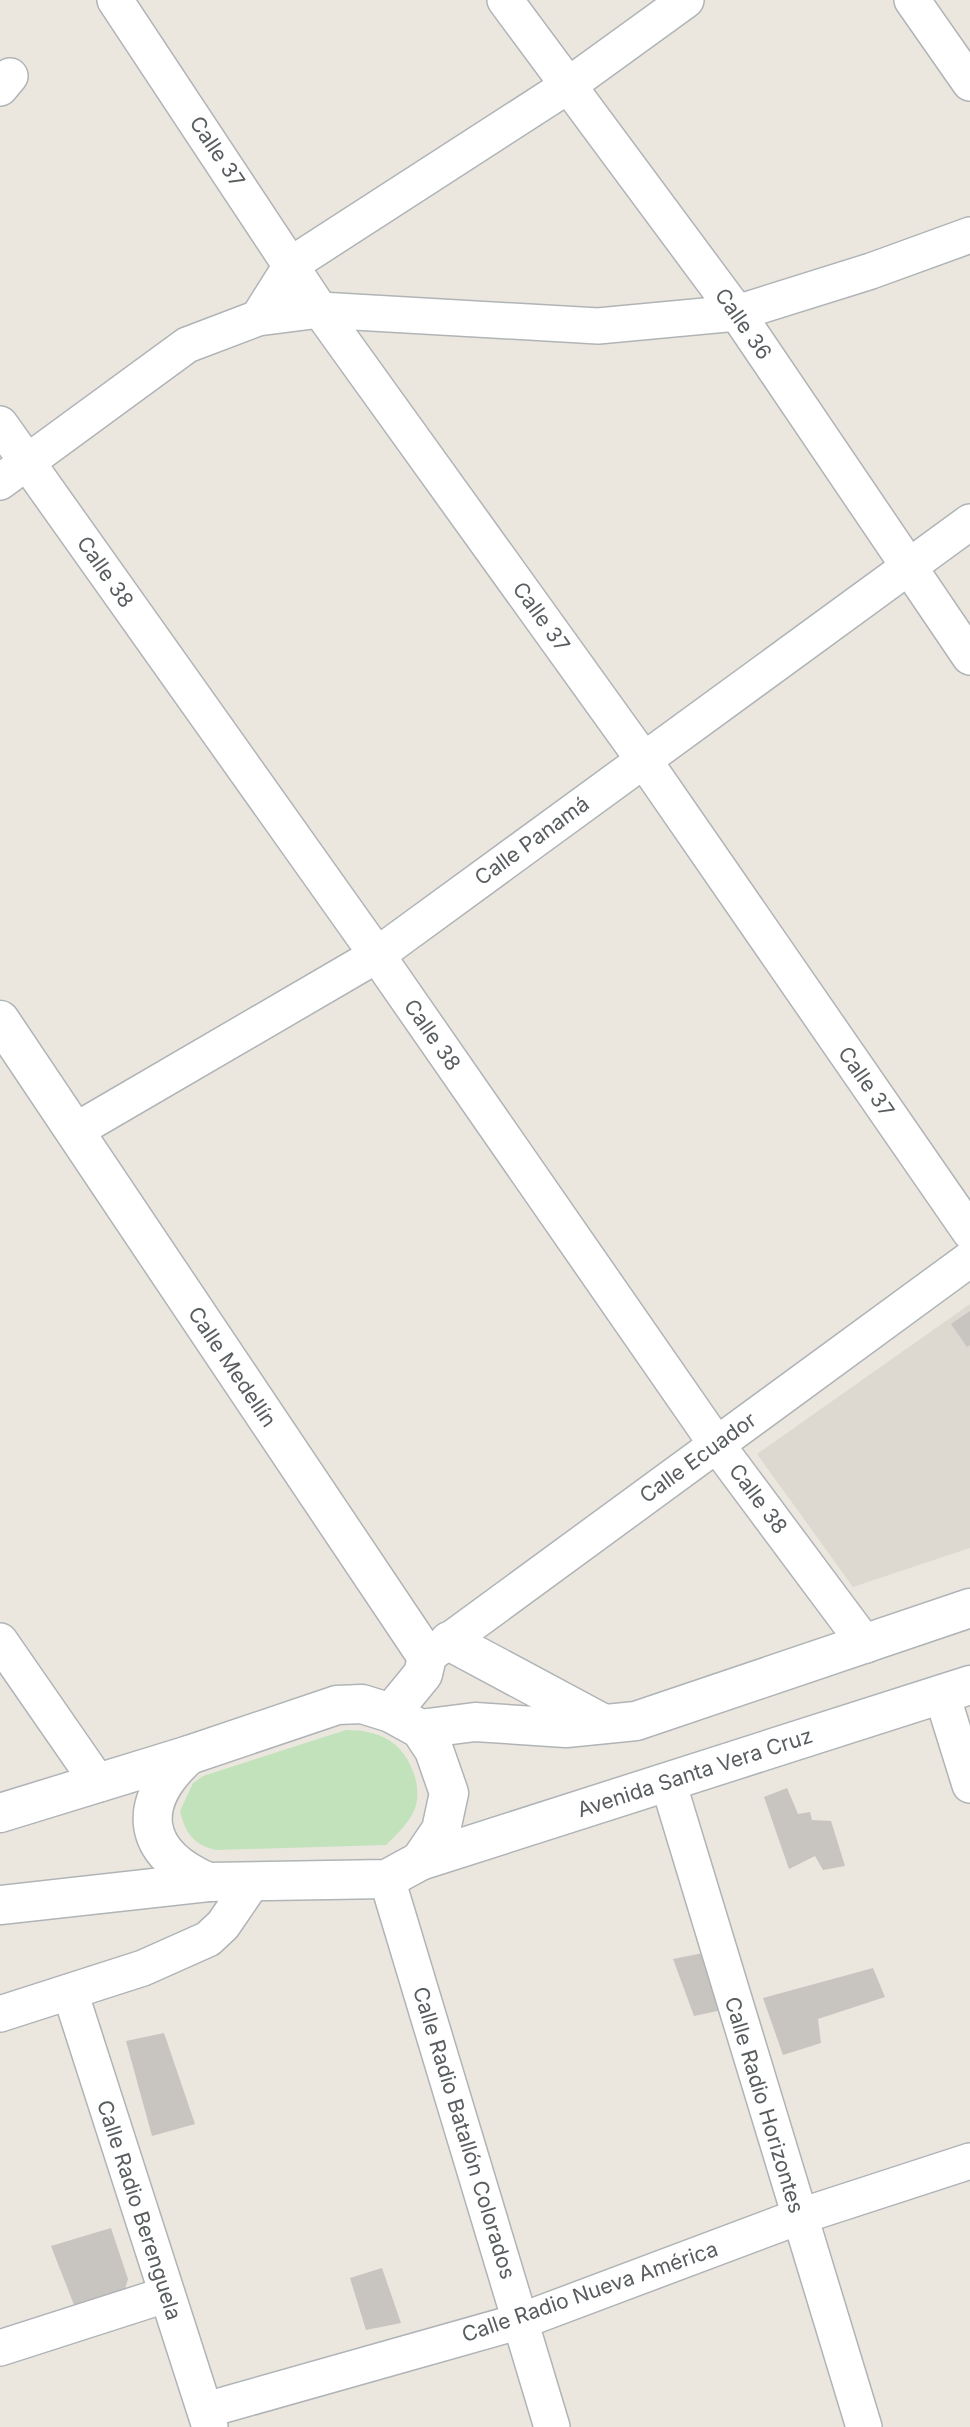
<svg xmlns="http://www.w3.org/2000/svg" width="970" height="2427" font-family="Inter,sans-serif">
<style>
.education{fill:#ddd8d0}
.green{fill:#c2e2bc}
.building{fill:#c8c4bf}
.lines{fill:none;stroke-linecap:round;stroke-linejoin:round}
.minor-casing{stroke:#b0b4b7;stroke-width:38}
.tertiary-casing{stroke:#b0b4b7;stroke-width:41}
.minor{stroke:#fff;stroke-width:35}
.tertiary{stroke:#fff;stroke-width:38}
.labels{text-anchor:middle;stroke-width:5;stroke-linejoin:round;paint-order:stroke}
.street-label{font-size:21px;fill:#585d60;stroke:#fff}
</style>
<rect width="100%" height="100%" fill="#ebe7df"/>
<path class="education" d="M970,1304V1548L853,1587L757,1454Z"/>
<path class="green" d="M346,1730C380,1730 403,1742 414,1774C418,1786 419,1799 414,1811C408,1824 396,1835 386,1845L216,1850C194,1845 185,1833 180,1811L193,1783L203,1776Z"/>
<g class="building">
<path d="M970,1311V1345L967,1347L951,1324Z"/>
<path d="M787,1788L798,1814L810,1812L812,1820L831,1821L845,1866L823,1870L815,1856L789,1869L764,1797Z"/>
<path d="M708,1952L727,2009L694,2016L673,1959Z"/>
<path d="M873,1968L885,1997L818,2019L821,2043L783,2055L763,1998Z"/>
<path d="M164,2033L195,2124L152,2136L126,2041Z"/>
<path d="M111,2228L128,2279L125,2289L119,2295L74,2305L51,2246Z"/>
<path d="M382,2268L401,2323L366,2330L350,2278Z"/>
</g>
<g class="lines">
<g class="minor-casing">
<g id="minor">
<path d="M115,0L320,310L643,759L970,1232"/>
<path d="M505,0L737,313L970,657"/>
<path d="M912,0L970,83"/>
<path d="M0,88L10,76"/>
<path d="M258,318L292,264L566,87L686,0"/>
<path d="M0,424L377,955L717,1445L866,1645"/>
<path d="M0,482L187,345L258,318L320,310L598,326L737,313L871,271L970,235"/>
<path d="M75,1131L377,955L970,522"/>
<path d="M0,1641L99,1784"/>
<path d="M428,1656L970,1259"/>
<path d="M942,1695L970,1785"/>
<path d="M668,1782L864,2427"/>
<path d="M387,1879L552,2427"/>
<path d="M70,1992L210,2427"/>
<path d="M0,2014L143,1968L208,1939L223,1925L253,1881"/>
<path d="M0,2348L165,2295"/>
<path d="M206,2410L521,2321L798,2217L970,2161"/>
</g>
</g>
<g class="tertiary-casing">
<g id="tertiary">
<path d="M0,1020L427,1657L423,1674L391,1713"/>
<path d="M449,1641L604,1724"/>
<path d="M362,1704L391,1713L420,1729L434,1750L449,1793L441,1830L420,1861L387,1879L208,1882C141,1853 135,1803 189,1755L337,1705Z"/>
<path d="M420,1729L475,1722L566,1728L636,1721L970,1608"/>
<path d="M0,1813L189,1755"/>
<path d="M420,1861L970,1685"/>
<path d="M0,1905L208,1882"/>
</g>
</g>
<use href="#minor" class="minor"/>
<use href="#tertiary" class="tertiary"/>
</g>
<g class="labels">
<g class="street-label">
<text transform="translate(217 152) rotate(56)" y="7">Calle 37</text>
<text transform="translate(743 324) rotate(55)" y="7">Calle 36</text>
<text transform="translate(105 572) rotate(55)" y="7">Calle 38</text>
<text transform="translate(541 617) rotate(54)" y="7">Calle 37</text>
<text transform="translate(532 841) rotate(-36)" y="7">Calle Panamá</text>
<text transform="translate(432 1035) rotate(55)" y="7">Calle 38</text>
<text transform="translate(866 1082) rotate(55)" y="7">Calle 37</text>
<text transform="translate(232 1367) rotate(56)" y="7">Calle Medellín</text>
<text transform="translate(698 1458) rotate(-36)" y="7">Calle Ecuador</text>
<text transform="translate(758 1499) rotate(53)" y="7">Calle 38</text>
<text transform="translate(695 1773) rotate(-18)" y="7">Avenida Santa Vera Cruz</text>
<text transform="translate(764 2105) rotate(73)" y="7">Calle Radio Horizontes</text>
<text transform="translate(464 2133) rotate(73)" y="7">Calle Radio Batallón Colorados</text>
<text transform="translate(139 2210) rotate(72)" y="7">Calle Radio Berenguela</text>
<text transform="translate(590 2292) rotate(-19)" y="7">Calle Radio Nueva América</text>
</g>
</g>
</svg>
